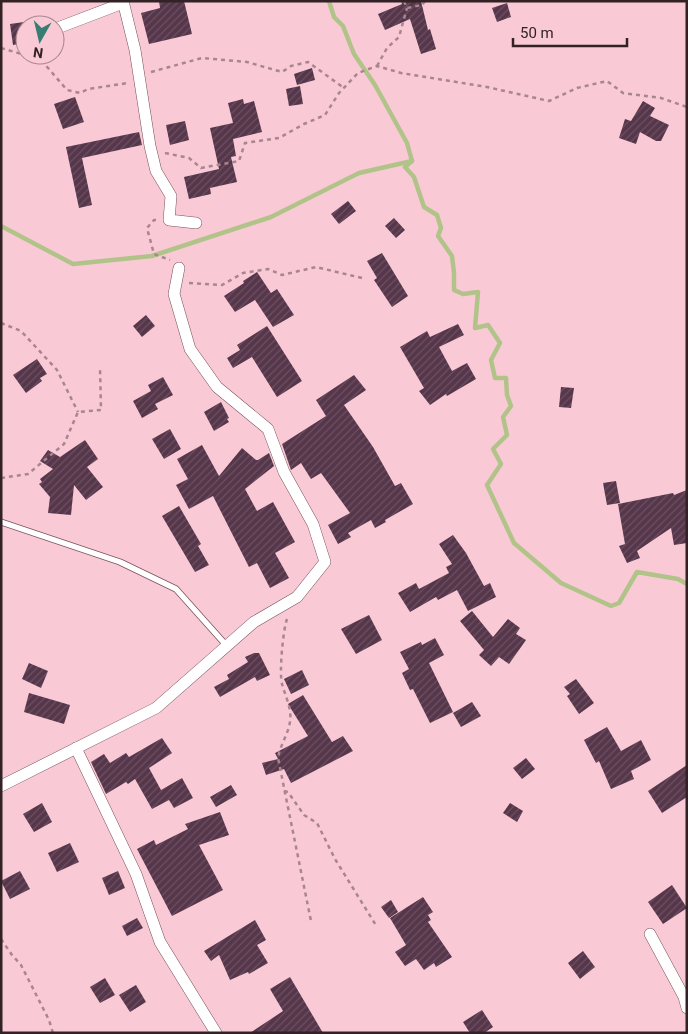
<svg xmlns="http://www.w3.org/2000/svg" width="688" height="1034" font-family="Roboto,sans-serif">
<style>
.lines{fill:none;stroke-linecap:round;stroke-linejoin:round}
.stream{stroke:#b2c38a;stroke-width:4.5}
.building{fill:url(#building-hatch)}
.lane-casing{stroke:#79525c;stroke-width:7}
.street-casing{stroke:#79525c;stroke-width:12}
.path{stroke:#a9868f;stroke-width:2.5;stroke-dasharray:4 4;stroke-linecap:butt}
.lane{stroke:#fff;stroke-width:5.5}
.street{stroke:#fff;stroke-width:11}
</style>
<defs>
<pattern id="building-hatch" width="6" height="6" patternUnits="userSpaceOnUse" patternTransform="scale(1.25)"><rect width="6" height="6" fill="#56364a"/><path d="M-1 1l2-2M0 6l6-6M5 7l2-2" fill="none" stroke="#6c5161"/></pattern>
</defs>
<rect width="100%" height="100%" fill="#f9cad6"/>
<g class="lines">
<g class="stream">
<path d="M329,1L334,17L343,26L354,54L375,85L407,143L412,161L405,167L414,177L424,207L437,215L441,228L438,236L452,256L454,273V290L463,294L478,292L475,328L488,325L500,343L491,360L495,378H506L507,395L511,406L503,417L507,435L493,449L501,464L487,485L514,543L561,583L611,606L619,603L637,572L678,579L687,584"/>
<path d="M1,226L73,264L152,256L271,217L359,173L412,161"/>
</g>
</g>
<g class="building">
<path d="M159,1H184L192,34L149,44L141,13L160,8Z"/>
<path d="M401,1H421L428,30L430,29L436,49L421,54L410,19L385,30L378,14L402,4Z"/>
<path d="M507,3L511,17L497,22L492,8Z"/>
<path d="M24,22L25,43L13,45L10,24Z"/>
<path d="M312,68L315,80L297,85L294,74Z"/>
<path d="M300,86L303,104L289,106L286,89Z"/>
<path d="M75,97L84,122L63,129L54,104Z"/>
<path d="M243,99L244,104L254,101L262,132L233,139L236,156L231,157L237,182L210,188L211,194L189,199L184,177L219,169L210,128L233,123L228,103Z"/>
<path d="M643,101L655,108L650,116L669,125L661,141H656L640,132L636,144L619,138L625,119L631,121Z"/>
<path d="M185,121L189,140L170,145L166,125Z"/>
<path d="M139,132L142,145L82,158L92,205L79,208L66,147Z"/>
<path d="M348,201L356,211L339,224L331,214Z"/>
<path d="M394,218L405,230L396,238L385,226Z"/>
<path d="M382,253L408,296L392,307L374,280L377,278L367,261Z"/>
<path d="M257,272L271,293L277,289L294,315L273,327L255,300L235,312L224,296L244,283L243,281Z"/>
<path d="M146,315L155,326L142,337L133,326Z"/>
<path d="M458,324L464,335L439,347L452,371L467,363L476,379L447,396L446,394L430,405L419,391L424,388L400,347L427,331L430,337Z"/>
<path d="M267,326L302,381L277,397L252,357L233,368L227,358L240,350L237,345Z"/>
<path d="M37,359L47,374L40,378L42,381L26,393L13,375Z"/>
<path d="M354,375L366,390L344,405L373,447L395,486L401,483L413,504L385,520L386,522L375,528L371,520L348,533L351,537L338,544L328,525L350,513L321,473L311,479L301,463L291,470L282,444L326,416L316,400Z"/>
<path d="M163,377L173,395L155,404L158,409L142,418L133,401L151,391L148,385Z"/>
<path d="M561,387L574,388L571,408L559,407Z"/>
<path d="M221,402L229,418L227,419L229,422L214,431L204,412Z"/>
<path d="M170,429L181,449L164,459L152,439Z"/>
<path d="M85,440L98,459L87,467L103,487L86,500L74,485L71,515L48,513L50,497L39,484L42,482L40,479L53,469L40,461L48,450L60,457Z"/>
<path d="M202,445L219,476L242,448L256,460H258L269,453L274,466L245,489L257,511L273,502L295,542L275,553L289,578L270,588L257,563L249,567L213,496L189,509L176,485L188,479L177,459Z"/>
<path d="M616,481L620,503L607,505L603,483Z"/>
<path d="M687,490V543L674,545L671,528L637,551L640,558L627,563L619,546L625,544L618,504L673,493L674,495Z"/>
<path d="M179,506L201,544L198,546L209,565L195,572L162,516Z"/>
<path d="M453,535L466,553L484,586L490,583L496,597L468,611L457,590L438,600L436,597L410,612L398,593L416,583L419,589L449,573L446,567L452,564L439,544Z"/>
<path d="M472,611L493,637L508,619L520,628L516,634L526,640L509,664L499,657L491,666L479,655L484,650L460,621Z"/>
<path d="M369,615L382,640L356,654L341,629Z"/>
<path d="M435,638L444,655L429,663L453,712L430,723L413,689L410,690L402,673L409,669L400,652L421,642L422,645Z"/>
<path d="M254,653H259L270,675L257,681L255,677L220,697L214,687L229,679L227,675L248,662L245,657Z"/>
<path d="M29,663L48,671L41,688L22,679Z"/>
<path d="M302,670L309,685L291,694L284,679Z"/>
<path d="M576,679L594,703L579,714L567,696L570,694L564,687Z"/>
<path d="M29,693L70,705L64,724L24,712Z"/>
<path d="M303,695L332,742L343,736L353,751L291,783L284,769L266,775L262,763L278,759L275,753L308,736L288,704Z"/>
<path d="M472,702L481,716L461,727L453,713Z"/>
<path d="M607,727L621,751L641,740L651,760L631,771L634,779L611,789L599,761L596,763L584,740Z"/>
<path d="M162,738L172,753L149,768L161,790L182,778L193,798L174,808L169,800L152,809L135,779L128,784L126,782L106,794L91,762L104,754L110,763L126,753L129,757Z"/>
<path d="M526,758L535,769L522,779L513,768Z"/>
<path d="M687,765V797L662,813L648,791Z"/>
<path d="M231,785L237,795L216,807L210,797Z"/>
<path d="M42,803L52,822L34,832L23,814Z"/>
<path d="M510,803L523,811L517,822L503,813Z"/>
<path d="M220,812L229,835L199,845L223,890L172,916L137,849L154,840L156,845L188,829L185,824Z"/>
<path d="M70,843L79,862L57,872L48,853Z"/>
<path d="M20,871L30,889L10,899L1,881Z"/>
<path d="M118,871L125,888L109,895L102,878Z"/>
<path d="M672,885L687,908L663,924L648,902Z"/>
<path d="M423,897L433,912L428,915L431,920L428,922L452,957L436,967L434,963L424,970L416,959L405,966L395,952L406,945L390,918Z"/>
<path d="M391,900L398,912L389,918L381,907Z"/>
<path d="M137,918L143,928L127,936L122,926Z"/>
<path d="M255,920L266,940L257,945L268,963L249,974L248,972L230,980L219,955L211,961L204,951Z"/>
<path d="M583,951L595,967L580,979L568,963Z"/>
<path d="M290,977L323,1033H250L283,1011L270,989Z"/>
<path d="M105,978L115,995L100,1003L90,987Z"/>
<path d="M136,985L146,1002L130,1012L119,995Z"/>
<path d="M482,1010L493,1027L484,1033H470L463,1022Z"/>
</g>
<g class="lines">
<g class="lane-casing">
<path id="lane" d="M1,522L120,562L176,589L226,645"/>
</g>
<g class="street-casing">
<g id="street">
<path d="M123,1L135,50L150,146L156,171L171,196L169,220L196,223"/>
<path d="M55,29L123,3"/>
<path d="M76,748L136,874L160,942L216,1033"/>
<path d="M1,786L156,708L254,622L297,597L325,562L313,524L284,472L268,429L217,387L190,349L174,294L179,268"/>
<path d="M650,934L684,997L687,1008"/>
</g>
</g>
<g class="path">
<path d="M404,1L407,8L422,5L425,1"/>
<path d="M1,48L25,55"/>
<path d="M26,55L42,61L67,90L80,93L88,89L128,83"/>
<path d="M377,66L387,48L399,37L407,8"/>
<path d="M151,72L202,58L247,62L282,72L291,66L308,62L344,88"/>
<path d="M165,153L189,158L201,168L239,161L245,143L279,138L304,124L325,115L339,93L358,73L377,66L401,73L487,87L549,101L577,88L607,81L623,93L661,98L687,107"/>
<path d="M156,220H154L147,228L154,254L170,260"/>
<path d="M189,283L222,285L243,273L268,269L282,275L316,267L362,278"/>
<path d="M1,323L21,331L57,370L78,412"/>
<path d="M1,478L28,474L64,444L78,412L101,410L100,368"/>
<path d="M287,619C283,630 279,673 282,684C285,695 292,709 290,721C289,733 280,745 278,758L311,921"/>
<path d="M284,791L288,792L304,815L317,823L335,859L377,927"/>
<path d="M1,939L12,955L21,965L49,1020L53,1033"/>
</g>
<use href="#lane" class="lane"/>
<use href="#street" class="street"/>
</g>
<rect width="688" height="1034" fill="none" stroke="#322125" stroke-width="5"/>
<g transform="translate(40 40) rotate(188)"><circle r="24" fill="#f9cad6" stroke="#a9868f"/>
<path d="M0-4L9 19L0 12L-9 19Z" fill="#387d72"/>
<text y="-8" font-size="14" font-weight="bold" text-anchor="middle" fill="#322125">N</text>
</g>
<path d="M513 38v8h114v-8" fill="none" stroke="#322125" stroke-width="2.5"/>
<text x="520" y="38" font-size="15" fill="#322125" stroke="#f9cad6" stroke-width="4" paint-order="stroke">50 m</text>
</svg>
